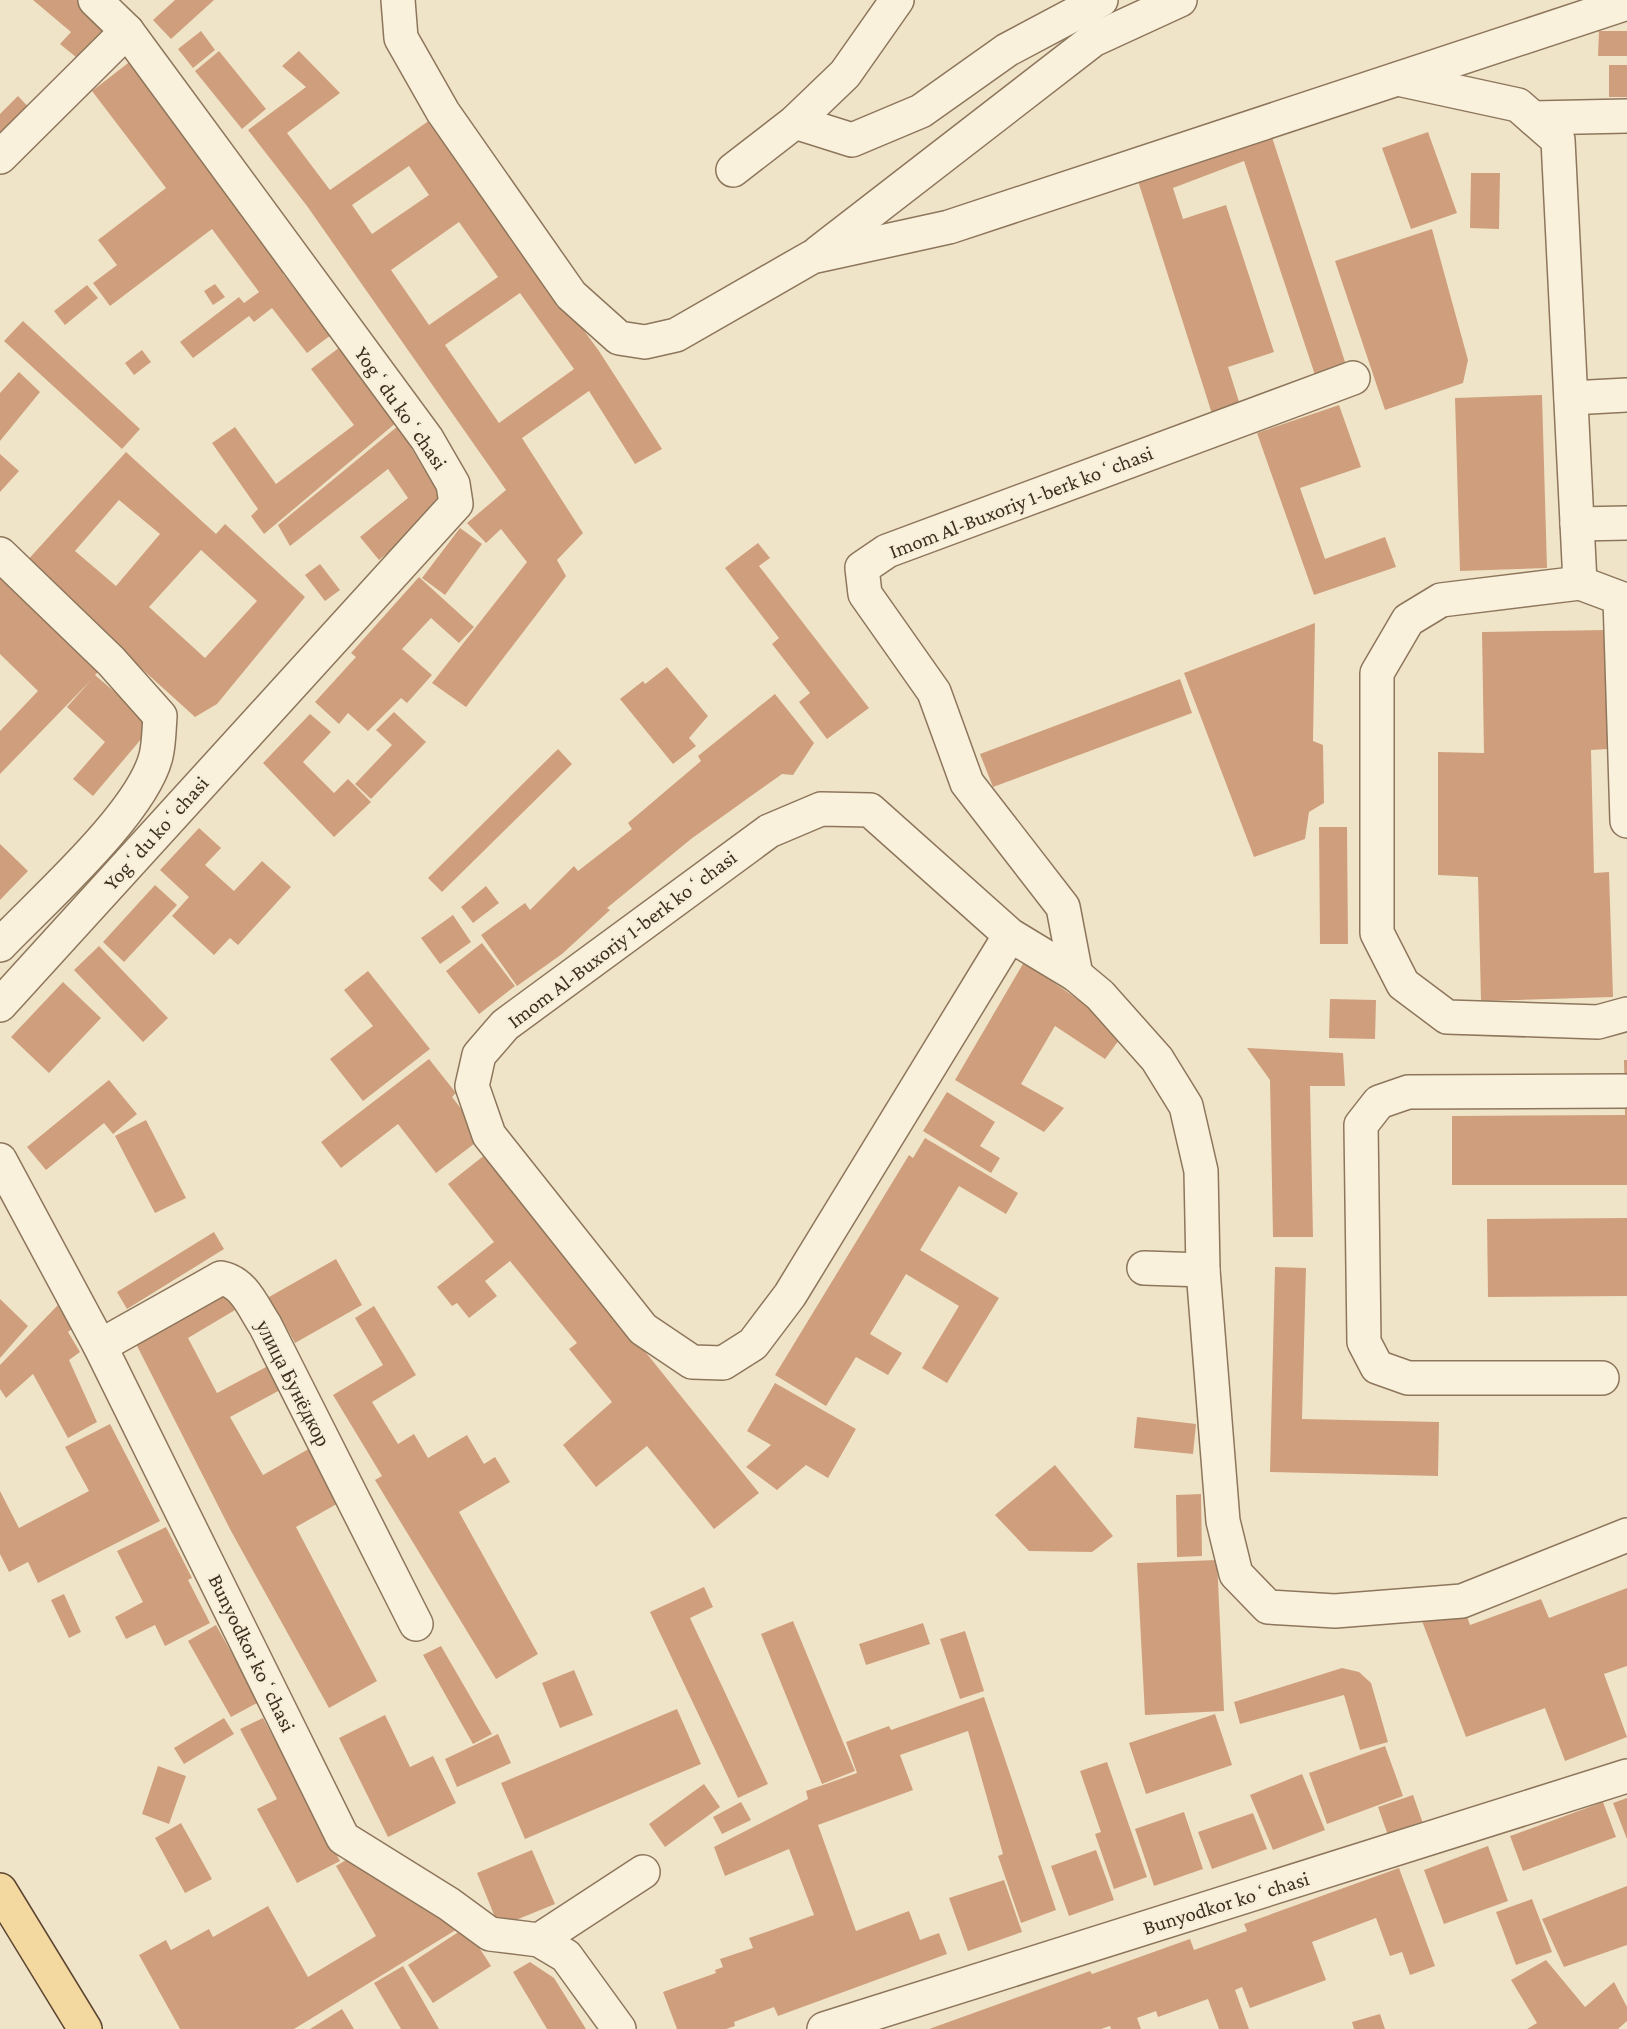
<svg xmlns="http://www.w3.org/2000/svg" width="1627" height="2029" font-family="'Crimson Pro',serif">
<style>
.building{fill:#cf9f7d;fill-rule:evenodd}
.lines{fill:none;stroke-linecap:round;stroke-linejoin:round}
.minor-casing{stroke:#8d765c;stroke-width:36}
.major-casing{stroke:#5b4430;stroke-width:36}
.minor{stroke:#faf1dc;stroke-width:33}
.major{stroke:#f3d9a0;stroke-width:33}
.labels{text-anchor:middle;stroke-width:4.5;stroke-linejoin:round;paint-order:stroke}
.street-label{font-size:21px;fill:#3d2e20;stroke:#f7eed8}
</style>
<rect width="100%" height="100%" fill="#f0e4c8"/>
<g class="building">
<path d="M33,0H81L112,26L82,62L60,44L71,32Z"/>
<path d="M175,0H214L171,39L153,20Z"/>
<path d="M201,31L215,50L193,68L178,49Z"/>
<path d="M1599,31H1627V56H1598Z"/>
<path d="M219,51L266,109L242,129L195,71Z"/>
<path d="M299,51L340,93L287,133L330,190L430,120L599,351L662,449L635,464L589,391L522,438L583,533L557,560L566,576L466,707L432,683L527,562L501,529L486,543L467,523L506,490L307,206L248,130L306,87L282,66ZM409,166L429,195L372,234L352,205ZM459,222L498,277L429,325L391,270ZM520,293L574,369L499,423L445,345Z"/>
<path d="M132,60L291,268L283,274L331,335L307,353L272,308L254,322L249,316L193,358L180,342L239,297L244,303L259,292L212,229L110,306L93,283L117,265L98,240L166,188L92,91Z"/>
<rect x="1609" y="65" width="18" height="32"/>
<path d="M18,96L34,113L0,139V114Z"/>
<path d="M1428,132L1457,213L1411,229L1382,148Z"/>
<path d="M1271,134L1347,368L1316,378L1244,161L1173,188L1183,219L1226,205L1274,352L1228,367L1241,408L1213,417L1138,181Z"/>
<path d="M1471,173H1500L1499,229L1470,228Z"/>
<path d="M1432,229L1468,360L1463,383L1385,410L1335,261Z"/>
<path d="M215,284L225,297L213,305L204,291Z"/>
<path d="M87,285L98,298L65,325L54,311Z"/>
<path d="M23,321L140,429L122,449L4,341Z"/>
<path d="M340,347L397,422L264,534L251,516L258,509L212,443L235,427L276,484L354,425L311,369Z"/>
<path d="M142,350L151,362L134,375L125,363Z"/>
<path d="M19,372L40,392L0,441V393Z"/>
<path d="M1542,395L1547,568L1460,571L1455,398Z"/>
<path d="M1339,405L1361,467L1300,488L1325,559L1385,537L1396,567L1314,595L1257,433Z"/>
<path d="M398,426L446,506L379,560L360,537L408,498L388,469L290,546L278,525Z"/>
<path d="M126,452L216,534L225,524L305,597L217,704L195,717L25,563ZM119,500L160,534L116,586L75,551ZM201,550L257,601L205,658L149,607Z"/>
<path d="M0,454L19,471L0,492Z"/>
<path d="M460,528L482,544L445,595L422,578Z"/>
<path d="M758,543L770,558L759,566L869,708L827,739L799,702L810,693L772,644L779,638L725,568Z"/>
<path d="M320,564L340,590L325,601L305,575Z"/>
<path d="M0,577L99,671L95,675L153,725L93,796L73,779L105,742L67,707L92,679L0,774V731L38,691L0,654Z"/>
<path d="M419,577L474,627L459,643L431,618L402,649L432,675L407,703L401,698L368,731L348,713L339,724L315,702L356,657L351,653Z"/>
<path d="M1315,623L1313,741L1323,745L1324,803L1309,812L1305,839L1254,857L1184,673Z"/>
<path d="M1608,630V749L1591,750L1594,873L1609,872L1613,997L1481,1001L1478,877L1438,875V752L1484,753L1482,632Z"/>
<path d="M667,667L708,716L689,738L696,746L673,764L620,699L643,681L645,684Z"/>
<path d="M1180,679L1192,713L993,787L980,754Z"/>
<path d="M775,694L814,743L793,775L782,774L691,839L607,908L610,910L562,954L517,986L481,935L525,903L530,910L574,866L578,871L632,829L628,823L701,761L698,756Z"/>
<path d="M394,712L426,742L371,799L355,784L392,745L376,730Z"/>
<path d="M310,714L331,732L303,762L334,793L348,779L371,802L334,837L263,763Z"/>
<path d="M558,749L572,764L442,892L428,878Z"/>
<path d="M1319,827H1347L1348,944H1320Z"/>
<path d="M199,828L221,848L205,865L234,891L262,861L291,887L238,945L230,938L214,955L172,916L189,897L160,870Z"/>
<path d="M0,844L28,871L0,900Z"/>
<path d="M155,885L177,905L124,962L103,942Z"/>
<path d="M486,886L499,903L473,923L461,907Z"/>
<path d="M453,915L471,942L440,964L421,938Z"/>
<path d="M482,943L515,986L479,1014L446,971Z"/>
<path d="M99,946L168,1018L143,1042L74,970Z"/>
<path d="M1024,962L1125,1032L1105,1059L1055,1026L1021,1084L1064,1108L1044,1132L955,1080Z"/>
<path d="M368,971L430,1049L363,1101L330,1059L373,1026L344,990Z"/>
<path d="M63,982L101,1018L49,1073L11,1037Z"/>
<path d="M1330,999L1376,1000L1375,1039L1329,1038Z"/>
<path d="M1247,1048L1343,1053L1345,1086H1310L1313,1237H1273L1270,1080Z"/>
<path d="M429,1059L456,1093L452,1097L483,1137L436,1173L398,1124L341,1168L321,1142Z"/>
<path d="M1624,1060H1627V1185H1452V1116L1625,1115Z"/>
<path d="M109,1080L137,1114L113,1134L104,1123L46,1170L27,1147Z"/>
<path d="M947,1092L995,1122L980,1146L1000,1158L991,1173L923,1131Z"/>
<path d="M146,1120L186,1198L155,1213L115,1136Z"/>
<path d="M925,1138L1018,1193L1006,1214L959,1186L920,1250L999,1298L947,1383L922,1368L959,1306L906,1274L870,1334L902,1353L888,1375L856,1357L826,1406L775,1375L909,1155L913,1158Z"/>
<path d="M486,1154L759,1493L714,1529L647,1446L596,1487L563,1445L612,1402L569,1349L577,1343L510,1261L485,1281L497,1296L469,1318L457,1303L452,1306L437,1287L494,1242L448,1184Z"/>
<path d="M1627,1218V1296L1488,1297L1487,1219Z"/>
<path d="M214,1232L224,1249L127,1309L117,1292Z"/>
<path d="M336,1259L362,1305L295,1343L269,1297Z"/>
<path d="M1275,1267L1306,1268L1302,1419L1439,1422L1438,1476L1270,1472Z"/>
<path d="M221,1286L235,1310L188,1338L217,1393L268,1366L282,1389L230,1417L263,1475L312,1447L342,1501L296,1527L377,1681L329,1708L231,1531L133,1338Z"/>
<path d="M0,1299L28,1326L0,1358Z"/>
<path d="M58,1305L73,1328L68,1332L80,1352L69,1360L97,1422L68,1438L33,1374L6,1398L0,1389V1365Z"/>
<path d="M374,1306L416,1375L372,1402L398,1444L414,1434L428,1458L467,1435L484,1464L495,1457L510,1482L459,1512L538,1654L496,1679L375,1480L382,1476L333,1395L383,1365L355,1318Z"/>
<path d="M775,1383L856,1429L828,1478L806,1465L777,1490L746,1467L771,1445L747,1431Z"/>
<path d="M1137,1417L1196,1424L1193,1454L1134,1448Z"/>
<path d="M110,1424L160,1521L38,1583L28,1562L9,1572L0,1554V1491L19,1528L89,1491L65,1447Z"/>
<path d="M1055,1465L1113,1536L1092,1552L1029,1551L995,1515Z"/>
<path d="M1201,1494L1202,1556L1177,1557L1176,1495Z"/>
<path d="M166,1527L192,1578L188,1580L210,1623L165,1646L155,1625L126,1639L115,1617L143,1602L117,1551Z"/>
<path d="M1217,1560L1224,1711L1145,1715L1137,1563Z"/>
<path d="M704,1587L713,1607L690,1618L768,1784L738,1798L650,1612Z"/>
<path d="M1627,1588V1666L1604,1674L1627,1737L1565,1761L1545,1708L1466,1737L1422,1621L1463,1605L1470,1625L1541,1599L1549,1618Z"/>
<path d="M64,1594L81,1632L69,1638L51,1600Z"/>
<path d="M793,1621L855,1771L822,1784L761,1634Z"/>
<path d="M923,1623L930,1644L866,1665L859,1644Z"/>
<path d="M216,1625L259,1702L231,1717L188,1641Z"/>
<path d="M965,1631L984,1691L960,1699L940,1639Z"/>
<path d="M441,1646L492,1734L473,1744L423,1655Z"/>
<path d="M1342,1668L1359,1672L1371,1683L1388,1742L1360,1750L1344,1695L1240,1724L1234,1702Z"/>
<path d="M574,1670L593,1715L560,1728L542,1683Z"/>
<path d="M984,1697L1056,1910L1021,1923L998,1856L1003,1854L968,1731L900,1755L913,1790L818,1825L856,1931L909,1911L920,1940L939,1933L947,1954L778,2016L774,2007L734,2022L735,2026L726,2029H677L663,1992L716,1973L715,1970L723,1967L720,1959L753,1948L749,1938L814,1915L789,1849L725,1876L714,1847L808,1799L806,1791L857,1773L846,1742L889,1726L891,1730Z"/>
<path d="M677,1709L701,1764L525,1839L501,1783Z"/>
<path d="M1215,1714L1232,1765L1146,1794L1129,1743Z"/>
<path d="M385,1715L410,1767L433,1756L456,1803L388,1837L339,1738Z"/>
<path d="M224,1718L234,1734L184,1764L174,1748Z"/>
<path d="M263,1718L340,1861L297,1883L257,1809L277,1799L240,1729Z"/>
<path d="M498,1734L511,1763L457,1787L445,1759Z"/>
<path d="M1385,1746L1403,1796L1327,1824L1309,1773Z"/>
<path d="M1107,1762L1147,1877L1114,1889L1095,1834L1101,1832L1080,1771Z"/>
<path d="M158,1766L186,1776L169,1824L142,1814Z"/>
<path d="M1302,1774L1325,1830L1273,1850L1250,1795Z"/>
<path d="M704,1784L720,1807L665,1847L649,1824Z"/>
<path d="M1413,1795L1426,1832L1391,1844L1378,1807Z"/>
<path d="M1627,1798V1839L1613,1803Z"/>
<path d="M741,1802L751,1820L722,1834L713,1817Z"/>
<path d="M1603,1802L1616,1837L1523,1871L1510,1836Z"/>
<path d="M1184,1812L1203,1869L1154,1886L1135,1829Z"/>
<path d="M1253,1813L1267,1849L1212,1869L1198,1832Z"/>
<path d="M181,1823L212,1879L185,1893L155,1838Z"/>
<path d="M1488,1846L1508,1901L1444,1924L1424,1870Z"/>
<path d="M532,1850L555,1904L499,1927L477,1873Z"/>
<path d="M1096,1850L1114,1900L1069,1916L1051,1866Z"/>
<path d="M351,1857L464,1925L294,2029H180L139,1955L166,1940L171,1950L209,1929L213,1937L268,1906L308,1977L376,1936L336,1866Z"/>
<path d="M1399,1868L1435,1966L1410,1975L1402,1952L1390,1956L1376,1918L1312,1942L1326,1980L1250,2008L1242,1987L1235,1990L1249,2029H1219L1208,1999L1158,2017L1156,2011L1137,2018L1141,2029H1111L1110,2026L1101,2029H929L1090,1971L1092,1974L1190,1939L1194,1950L1247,1931L1244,1924Z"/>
<path d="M1004,1880L1022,1932L968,1951L949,1898Z"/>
<path d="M1627,1886V1945L1564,1967L1542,1919Z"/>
<path d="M1532,1899L1552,1952L1516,1965L1496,1912Z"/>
<path d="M466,1927L491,1966L433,2003L408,1965Z"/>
<path d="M1546,1960L1585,2007L1614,1982L1627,2007V2021L1618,2029H1527L1537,2023L1511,1980Z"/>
<path d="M530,1962L554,1978L586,2029H547L513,1972Z"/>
<path d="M403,1966L439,2029H401L374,1983Z"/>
<path d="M342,2009L354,2029H310Z"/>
<path d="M1380,2014L1385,2029H1354L1352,2022Z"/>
</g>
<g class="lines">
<g class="minor-casing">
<g id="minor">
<path d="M95,0L127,31"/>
<path d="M398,0L401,38L443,112L571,295L619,338L645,342L676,335L812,257L949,227L1627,3"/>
<path d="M1398,79L1518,105L1558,140L1580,583"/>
<path d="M1533,118L1627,116"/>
<path d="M795,122L852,140L921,111L1007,50L1101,0"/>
<path d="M0,157L127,31L427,439L453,484L456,504L0,1005"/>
<path d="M733,170L795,122L845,74L897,0"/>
<path d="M819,252L1093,40L1180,0"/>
<path d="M1571,398L1627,395"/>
<path d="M1577,524L1627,523"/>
<path d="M0,554L111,661L160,716C159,729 159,744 156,756C142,813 42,901 0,945"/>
<path d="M1627,821L1620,598L1580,583L1441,600L1408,620L1377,673V933L1403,984L1447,1017L1598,1022L1627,1014"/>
<path d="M1010,935L790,1295L753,1344L723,1363L692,1362L643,1329L489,1135L472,1086L479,1055L505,1025L769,831L821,809L870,810L1010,935L1076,975L1100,995L1157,1059L1186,1106L1201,1171L1203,1270L1223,1521L1236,1574L1268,1607L1335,1611L1462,1601L1627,1535"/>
<path d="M1076,975L1063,907L967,783L934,692L865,594L862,568L887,551L1353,378"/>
<path d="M0,1160L100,1346L343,1838L449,1904L490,1934L539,1940L566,1956L619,2029"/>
<path d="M1144,1268L1203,1270"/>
<path d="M100,1346L221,1278C244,1282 253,1307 265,1325L416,1624"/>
<path d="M1602,1378H1408L1377,1367L1364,1342L1361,1125L1379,1102L1408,1092L1624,1091"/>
<path d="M539,1940L643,1872"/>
<path d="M824,2029L1627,1776"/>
</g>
</g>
<g class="major-casing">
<path id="major" d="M0,1890L85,2029"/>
</g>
<use href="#minor" class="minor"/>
<use href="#major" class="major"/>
</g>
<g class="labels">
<g class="street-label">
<text transform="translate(401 408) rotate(55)" y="7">Yogʻdu koʻchasi</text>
<text transform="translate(1021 502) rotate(-21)" y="7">Imom Al-Buxoriy 1-berk koʻchasi</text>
<text transform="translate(156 833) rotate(-48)" y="7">Yogʻdu koʻchasi</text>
<text transform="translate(622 939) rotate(-37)" y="7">Imom Al-Buxoriy 1-berk koʻchasi</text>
<text transform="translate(293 1383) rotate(63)" y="7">улица Бунёдкор</text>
<text transform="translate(252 1653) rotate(64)" y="7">Bunyodkor koʻchasi</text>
<text transform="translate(1226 1903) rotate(-17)" y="7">Bunyodkor koʻchasi</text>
</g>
</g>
</svg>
